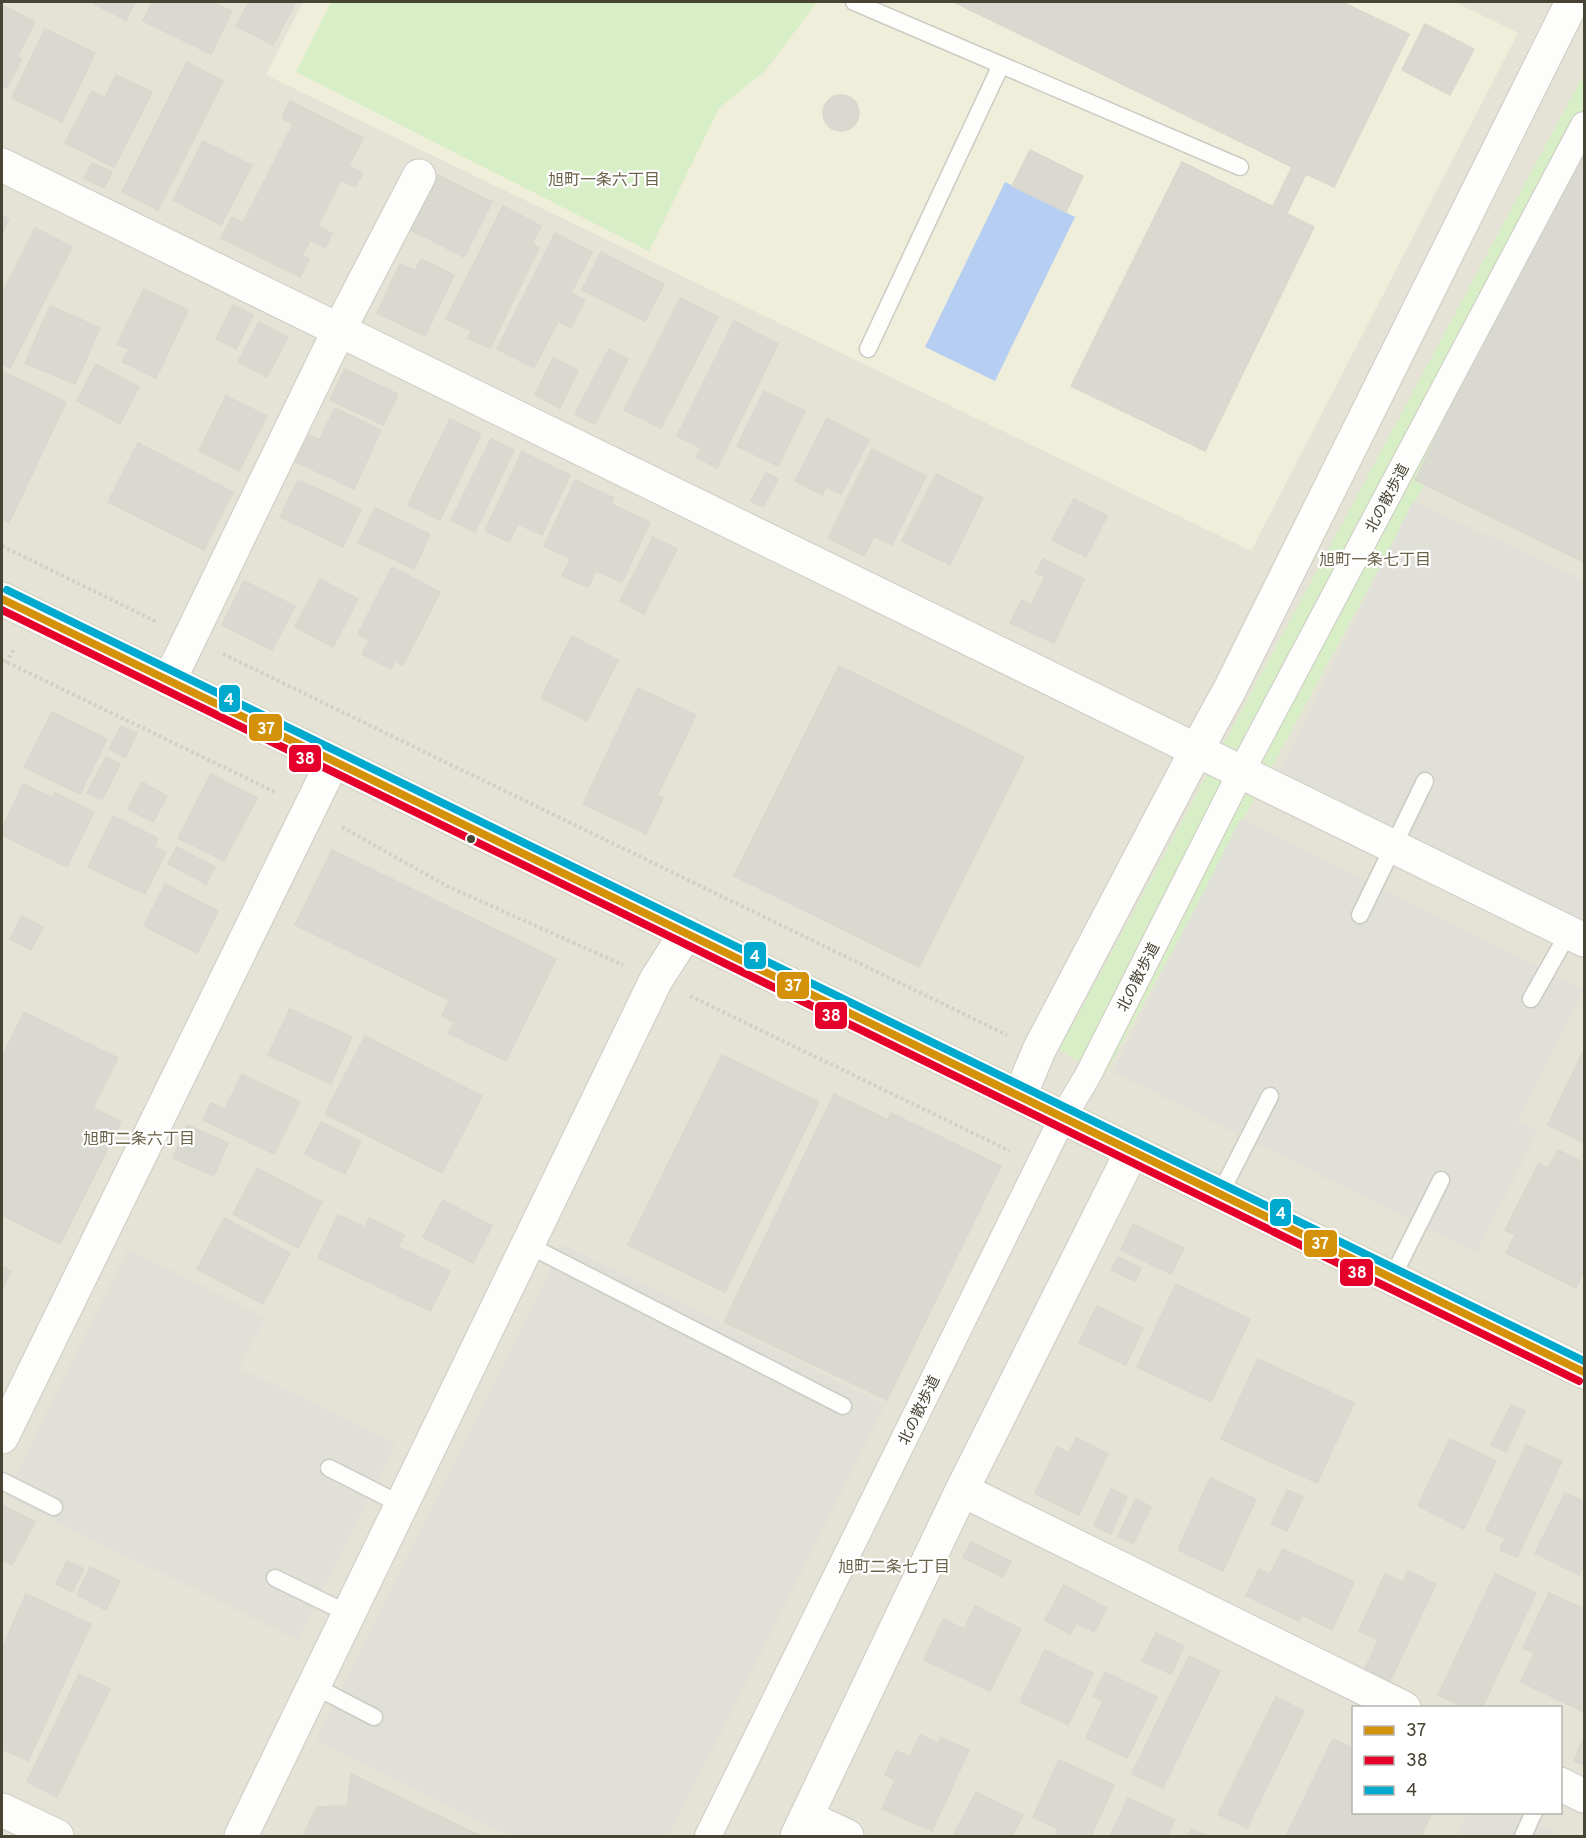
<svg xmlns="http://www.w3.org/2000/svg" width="1586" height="1838" font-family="Overpass,'Noto Sans JP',sans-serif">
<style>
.residential{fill:#e5e3d5;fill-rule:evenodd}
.education{fill:#efeeda}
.green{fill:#d7eec6}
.parking{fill:#e0dfd8}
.water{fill:#b5cef2}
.building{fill:#dad9d1;stroke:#d9d7ce;stroke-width:1.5}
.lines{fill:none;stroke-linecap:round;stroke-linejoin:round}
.service-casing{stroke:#cccbc3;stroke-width:19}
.pedestrian-casing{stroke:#cccbc3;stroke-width:28}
.minor-casing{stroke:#cccbc3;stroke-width:35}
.secondary-casing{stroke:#d0cfbe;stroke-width:35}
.path{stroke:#d1d0c9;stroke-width:4;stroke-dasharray:3 3;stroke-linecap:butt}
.service{stroke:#fdfdfc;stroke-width:16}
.pedestrian{stroke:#fdfdfc;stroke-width:26}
.minor{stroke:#fdfdfc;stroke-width:33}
.secondary{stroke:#f6f6ee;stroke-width:33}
.bus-1-casing{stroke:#fff;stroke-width:12}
.bus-2-casing{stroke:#fff;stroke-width:12}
.bus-3-casing{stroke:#fff;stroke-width:12}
.bus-1{stroke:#d4920a;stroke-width:8}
.bus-2{stroke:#e4002b;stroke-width:8}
.bus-3{stroke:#00a9ce;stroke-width:8}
.bus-dot{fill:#474434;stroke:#fff;stroke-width:2}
.labels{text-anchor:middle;stroke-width:4.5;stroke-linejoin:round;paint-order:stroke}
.street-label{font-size:15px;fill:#474434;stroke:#fff}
.neighbourhood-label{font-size:16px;fill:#6b644a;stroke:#fff}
.line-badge{stroke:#fff;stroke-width:2}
.badge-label{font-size:16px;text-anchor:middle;font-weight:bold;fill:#fff}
</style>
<rect width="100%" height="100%" fill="#f0f0e8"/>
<path class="residential" d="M2,2H1584V1836H2ZM1354,1708H1560V1812H1354Z"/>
<path class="education" d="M303,2H1455L1518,33L1251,551L266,75Z"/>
<g class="green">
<path d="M331,2H817L765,71L719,108L649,251L296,72Z"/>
<path d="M1584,74V190L1105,1075L1059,1050Z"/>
</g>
<g class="parking">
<path d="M1413,501L1584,580V920L1280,771Z"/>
<path d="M1241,818L1584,990L1517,1122L1538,1132L1476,1253L1113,1072Z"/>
<path d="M563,1245L885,1405L669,1836H511L316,1740Z"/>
<path d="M128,1249L266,1317L240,1368L395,1444L297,1640L5,1496Z"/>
<path d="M1468,1812L1516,1813L1564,1836H1456Z"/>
</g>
<path class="water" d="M1005,182L1075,217L995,381L925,347Z"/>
<g class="building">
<path d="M95,2H135L126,20L94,4Z"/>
<path d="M152,2H212L232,11L211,54L143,21Z"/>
<path d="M249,2H296L273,45L236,26Z"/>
<path d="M954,2H1342L1409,34L1334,187L1306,174L1287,213L1273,206L1292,167Z"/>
<path d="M2,5L35,22L17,57L22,59L7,88L2,85Z"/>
<path d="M1425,24L1474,49L1450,95L1402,70Z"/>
<path d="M45,29L95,53L62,122L12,98Z"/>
<path d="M187,62L223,81L158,210L122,192Z"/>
<path d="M116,75L152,92L114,167L65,143L92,91L105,98Z"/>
<circle cx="841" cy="113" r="18"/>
<path d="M290,101L363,138L349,166L363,173L355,187L341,180L330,202L269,172L293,124L282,118Z"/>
<path d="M203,141L252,165L221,225L173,200Z"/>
<path d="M1030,150L1083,176L1066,212L1012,186Z"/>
<path d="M1576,151L1584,155V562L1415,480Z"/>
<path d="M1182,162L1314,227L1205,451L1071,386Z"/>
<path d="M92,163L112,172L104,188L84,178Z"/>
<path d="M269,172L330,202L318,226L332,234L325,248L310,240L302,256L309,259L300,277L221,238L232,217L243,223Z"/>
<path d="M438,175L492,202L464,257L411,230Z"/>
<path d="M503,206L541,226L532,244L539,248L490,348L468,338L471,331L446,319Z"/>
<path d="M2,216L9,219L2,234Z"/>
<path d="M35,228L72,247L10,368L2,364V294Z"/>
<path d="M555,233L592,252L571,293L585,300L571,328L558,321L534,368L497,349Z"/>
<path d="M601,252L664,284L645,321L582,290Z"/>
<path d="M421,259L454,275L425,336L377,313L400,264L415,271Z"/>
<path d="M144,289L188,310L156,378L122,362L129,349L117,344Z"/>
<path d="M680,298L718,317L661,428L624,410Z"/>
<path d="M233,305L253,315L236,349L216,339Z"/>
<path d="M50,306L100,328L75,384L25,363Z"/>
<path d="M734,321L778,344L717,468L696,457L701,448L677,436Z"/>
<path d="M259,322L288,337L267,377L238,362Z"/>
<path d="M609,349L628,359L595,424L575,414Z"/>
<path d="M553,358L578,370L560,408L535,395Z"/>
<path d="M96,364L139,387L120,424L77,401Z"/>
<path d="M345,369L398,394L383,425L330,400Z"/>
<path d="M2,371L66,402L9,523L2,519Z"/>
<path d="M764,391L805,411L778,466L737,446Z"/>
<path d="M226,396L267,416L239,471L199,451Z"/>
<path d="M335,408L381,430L354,489L296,462L309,435L319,440Z"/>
<path d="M827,418L869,440L841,494L826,487L822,495L795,481Z"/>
<path d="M450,419L481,434L440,520L408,505Z"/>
<path d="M491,439L514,450L475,532L451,520Z"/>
<path d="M138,443L233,492L204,550L108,502Z"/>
<path d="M872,449L926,476L892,545L874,536L864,556L828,538Z"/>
<path d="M522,452L570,475L542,535L518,524L509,542L485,531Z"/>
<path d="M766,473L778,479L763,507L751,501Z"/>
<path d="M936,474L983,498L950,565L902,541Z"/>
<path d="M298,480L361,509L343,547L280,517Z"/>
<path d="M575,480L614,498L611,504L650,522L622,582L596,571L588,587L562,576L571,559L544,546Z"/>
<path d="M1074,499L1107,516L1086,557L1052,540Z"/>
<path d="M375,508L430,534L414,569L358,543Z"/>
<path d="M653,537L677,549L644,614L620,601Z"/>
<path d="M1043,559L1084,579L1054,643L1010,623L1022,600L1031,605L1045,577L1036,573Z"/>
<path d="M392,567L440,592L403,665L395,661L391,669L362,654L369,640L358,634Z"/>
<path d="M320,579L358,599L333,647L295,627Z"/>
<path d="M244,581L295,606L272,650L222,625Z"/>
<path d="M572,636L618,660L587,721L541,698Z"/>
<path d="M839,666L1024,757L919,967L734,876Z"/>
<path d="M638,688L696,715L657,796L663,798L646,834L583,804Z"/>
<path d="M52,712L107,739L80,794L24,767Z"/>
<path d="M121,726L137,733L125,758L109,749Z"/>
<path d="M106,757L120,764L102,800L87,793Z"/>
<path d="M211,774L257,798L224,861L178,838Z"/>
<path d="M142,782L167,796L153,822L128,809Z"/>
<path d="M23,784L53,798L55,793L94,812L67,867L2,835V829Z"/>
<path d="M113,816L158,838L154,847L166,852L145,894L88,867Z"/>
<path d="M177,847L215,867L206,884L168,864Z"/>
<path d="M332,850L556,959L506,1061L448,1033L454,1022L442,1016L449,1000L295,925Z"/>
<path d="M165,884L218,911L197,953L144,926Z"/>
<path d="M22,916L43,927L31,950L10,939Z"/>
<path d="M290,1009L352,1037L331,1084L268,1055Z"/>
<path d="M24,1012L118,1058L93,1108L121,1122L60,1244L2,1215V1058Z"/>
<path d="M365,1036L482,1096L442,1173L325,1114Z"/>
<path d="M1584,1049V1143L1548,1125Z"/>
<path d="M722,1055L819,1102L725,1292L628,1245Z"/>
<path d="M242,1074L300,1102L274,1154L203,1120L211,1103L225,1109Z"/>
<path d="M834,1094L888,1120L891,1113L1001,1166L887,1400L724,1322Z"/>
<path d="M321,1122L361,1141L345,1174L305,1154Z"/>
<path d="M187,1125L228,1143L214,1176L173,1158Z"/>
<path d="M1558,1150L1584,1163V1270L1576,1288L1506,1253L1515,1235L1505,1230L1539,1163L1548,1168Z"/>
<path d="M257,1168L322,1202L298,1248L233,1214Z"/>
<path d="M443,1200L492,1226L473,1263L423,1237Z"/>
<path d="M338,1215L365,1227L369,1218L404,1235L398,1247L450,1271L430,1311L318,1258Z"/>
<path d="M224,1218L290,1253L263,1304L197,1269Z"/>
<path d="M1133,1224L1184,1248L1171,1274L1121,1250Z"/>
<path d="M1118,1257L1141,1268L1135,1281L1111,1270Z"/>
<path d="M2,1266L11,1271L2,1290Z"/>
<path d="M1176,1284L1250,1319L1211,1402L1137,1367Z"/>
<path d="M1097,1306L1143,1328L1126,1365L1079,1343Z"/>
<path d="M1258,1359L1354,1403L1317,1483L1221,1439Z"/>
<path d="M1511,1405L1525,1411L1506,1452L1491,1445Z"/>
<path d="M1076,1438L1108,1453L1079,1515L1035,1494L1057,1447L1069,1453Z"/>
<path d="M1450,1439L1496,1461L1464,1529L1418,1506Z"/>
<path d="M1526,1445L1562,1461L1517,1557L1500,1550L1505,1538L1486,1530Z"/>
<path d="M1210,1478L1256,1499L1223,1571L1178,1550Z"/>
<path d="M1111,1489L1127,1497L1111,1534L1094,1526Z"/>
<path d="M1287,1490L1303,1497L1287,1531L1271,1524Z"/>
<path d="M1565,1493L1584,1502V1565L1579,1575L1535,1553Z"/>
<path d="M1136,1499L1151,1507L1133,1544L1118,1536Z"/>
<path d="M2,1505L35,1522L12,1565L2,1560Z"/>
<path d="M971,1542L1011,1561L1003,1577L963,1558Z"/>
<path d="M1283,1549L1354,1582L1332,1630L1302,1615L1299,1621L1246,1596L1259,1569L1270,1574Z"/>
<path d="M67,1561L84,1569L72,1592L56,1584Z"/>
<path d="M90,1567L120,1581L106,1610L77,1595Z"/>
<path d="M1408,1571L1436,1584L1390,1681L1365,1669L1378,1640L1359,1631L1385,1574L1403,1582Z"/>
<path d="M1495,1574L1536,1593L1482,1708H1466L1438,1695Z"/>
<path d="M1064,1585L1107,1608L1094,1632L1077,1623L1070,1634L1045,1620Z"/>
<path d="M1549,1593L1584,1609V1712L1521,1682L1534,1653L1523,1648Z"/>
<path d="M26,1594L91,1624L28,1761L2,1749V1649Z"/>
<path d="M975,1606L1021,1629L990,1691L924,1660L943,1619L964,1629Z"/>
<path d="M1156,1633L1184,1646L1171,1674L1142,1661Z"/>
<path d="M1045,1650L1093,1673L1068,1725L1020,1702Z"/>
<path d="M1189,1656L1220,1671L1163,1788L1132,1774Z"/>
<path d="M1105,1672L1157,1697L1127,1758L1086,1738L1103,1701L1093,1696Z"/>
<path d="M79,1674L110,1689L57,1797L27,1782Z"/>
<path d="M1276,1697L1304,1711L1247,1828L1218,1814Z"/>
<path d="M920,1735L938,1743L941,1738L969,1750L932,1831L882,1809L895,1780L885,1775L896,1751L910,1757Z"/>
<path d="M1584,1737V1765L1574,1761Z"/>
<path d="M1333,1739L1354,1749V1812H1432L1421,1836H1286Z"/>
<path d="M1059,1760L1114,1785L1091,1836H1055L1058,1829L1033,1817Z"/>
<path d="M351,1774L481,1836H303L317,1807L347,1806Z"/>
<path d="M976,1792L1023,1815L1012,1836H953Z"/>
<path d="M1128,1798L1175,1820L1167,1836H1110Z"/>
<path d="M1191,1829L1208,1836H1188Z"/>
</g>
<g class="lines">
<g class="service-casing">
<g id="service">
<path d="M854,2L1240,167"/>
<path d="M868,349L1001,65"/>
<path d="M1360,915L1425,781"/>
<path d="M1531,999L1569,932"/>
<path d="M1220,1194L1270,1096"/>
<path d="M528,1245L843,1406"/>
<path d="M1392,1278L1441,1180"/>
<path d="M329,1468L402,1505"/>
<path d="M2,1481L54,1507"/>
<path d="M275,1578L349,1614"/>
<path d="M314,1686L374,1717"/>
<path d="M1523,1836L1534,1812"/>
</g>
</g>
<g class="pedestrian-casing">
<path id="pedestrian" d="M708,1836L1063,1117L1087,1077L1240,774L1584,125"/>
</g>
<g class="minor-casing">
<g id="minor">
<path d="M2,165L1584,940"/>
<path d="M169,681L339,330L419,176"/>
<path d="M1020,1096L1039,1050L1196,751L1229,691L1572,2"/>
<path d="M2,1437L333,761"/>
<path d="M962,1490L1404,1708"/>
<path d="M1560,1784L1584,1796"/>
<path d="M2,1810L57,1836"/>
<path d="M806,1817L847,1836"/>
<path d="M241,1836L656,980L686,933"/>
<path d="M797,1836L962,1490L1132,1151"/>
</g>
</g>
<g class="secondary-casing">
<path id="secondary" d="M2,599L1584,1372"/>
</g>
<g class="path">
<path d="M2,546L157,622"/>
<path d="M223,654L1007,1035"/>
<path d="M2,660L277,793"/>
<path d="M6,663L15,647"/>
<path d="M342,827L447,886L623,965"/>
<path d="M690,996L1010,1151"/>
</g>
<use href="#service" class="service"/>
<use href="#pedestrian" class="pedestrian"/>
<use href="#minor" class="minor"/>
<use href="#secondary" class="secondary"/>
<g class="bus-1-casing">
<path id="bus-1" d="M2,599L1584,1372"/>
</g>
<g class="bus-2-casing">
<path id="bus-2" d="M2,610L1579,1381"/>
</g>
<g class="bus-3-casing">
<path id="bus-3" d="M7,590L1584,1361"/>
</g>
<use href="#bus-1" class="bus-1"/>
<use href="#bus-2" class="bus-2"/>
<use href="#bus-3" class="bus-3"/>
</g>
<circle class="bus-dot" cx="471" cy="839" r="5"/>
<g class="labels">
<g class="street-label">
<text transform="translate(1387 498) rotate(-62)" y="5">北の散歩道</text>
<text transform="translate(1138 977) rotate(-63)" y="5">北の散歩道</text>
<text transform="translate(919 1410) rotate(-64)" y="5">北の散歩道</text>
</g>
<g class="neighbourhood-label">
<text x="604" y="185">旭町一条六丁目</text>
<text x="1375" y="565">旭町一条七丁目</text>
<text x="139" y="1144">旭町二条六丁目</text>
<text x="894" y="1572">旭町二条七丁目</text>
</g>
</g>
<g class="line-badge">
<rect x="218" y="684" width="23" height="29" rx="6" fill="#00a9ce"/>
<rect x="248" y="713" width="35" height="29" rx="6" fill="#d4920a"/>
<rect x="288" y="744" width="34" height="29" rx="6" fill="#e4002b"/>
<rect x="743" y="941" width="24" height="29" rx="6" fill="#00a9ce"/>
<rect x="776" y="971" width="34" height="29" rx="6" fill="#d4920a"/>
<rect x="814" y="1001" width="34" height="29" rx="6" fill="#e4002b"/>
<rect x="1269" y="1198" width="23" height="29" rx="6" fill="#00a9ce"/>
<rect x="1303" y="1229" width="35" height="29" rx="6" fill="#d4920a"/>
<rect x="1339" y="1258" width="35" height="29" rx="6" fill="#e4002b"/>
</g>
<g class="badge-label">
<text x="229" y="705">4</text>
<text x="266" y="734">37</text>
<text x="305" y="764">38</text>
<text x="755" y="962">4</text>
<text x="793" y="991">37</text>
<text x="831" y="1021">38</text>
<text x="1281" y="1219">4</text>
<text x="1320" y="1249">37</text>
<text x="1357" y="1278">38</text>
</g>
<rect width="1586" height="1838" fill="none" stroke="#474434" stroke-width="6"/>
<rect x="1352" y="1706" width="210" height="108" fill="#ffffff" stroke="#b5b4ae" stroke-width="1.5"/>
<rect x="1364" y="1726" width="30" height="9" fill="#d4920a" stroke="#b5b4ae" stroke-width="1.5"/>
<text x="1406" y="1736" font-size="18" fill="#474434">37</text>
<rect x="1364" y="1756" width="30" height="9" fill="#e4002b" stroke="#b5b4ae" stroke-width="1.5"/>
<text x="1406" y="1766" font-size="18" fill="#474434">38</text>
<rect x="1364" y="1786" width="30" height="9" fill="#00a9ce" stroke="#b5b4ae" stroke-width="1.5"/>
<text x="1406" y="1796" font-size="18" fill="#474434">4</text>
</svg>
